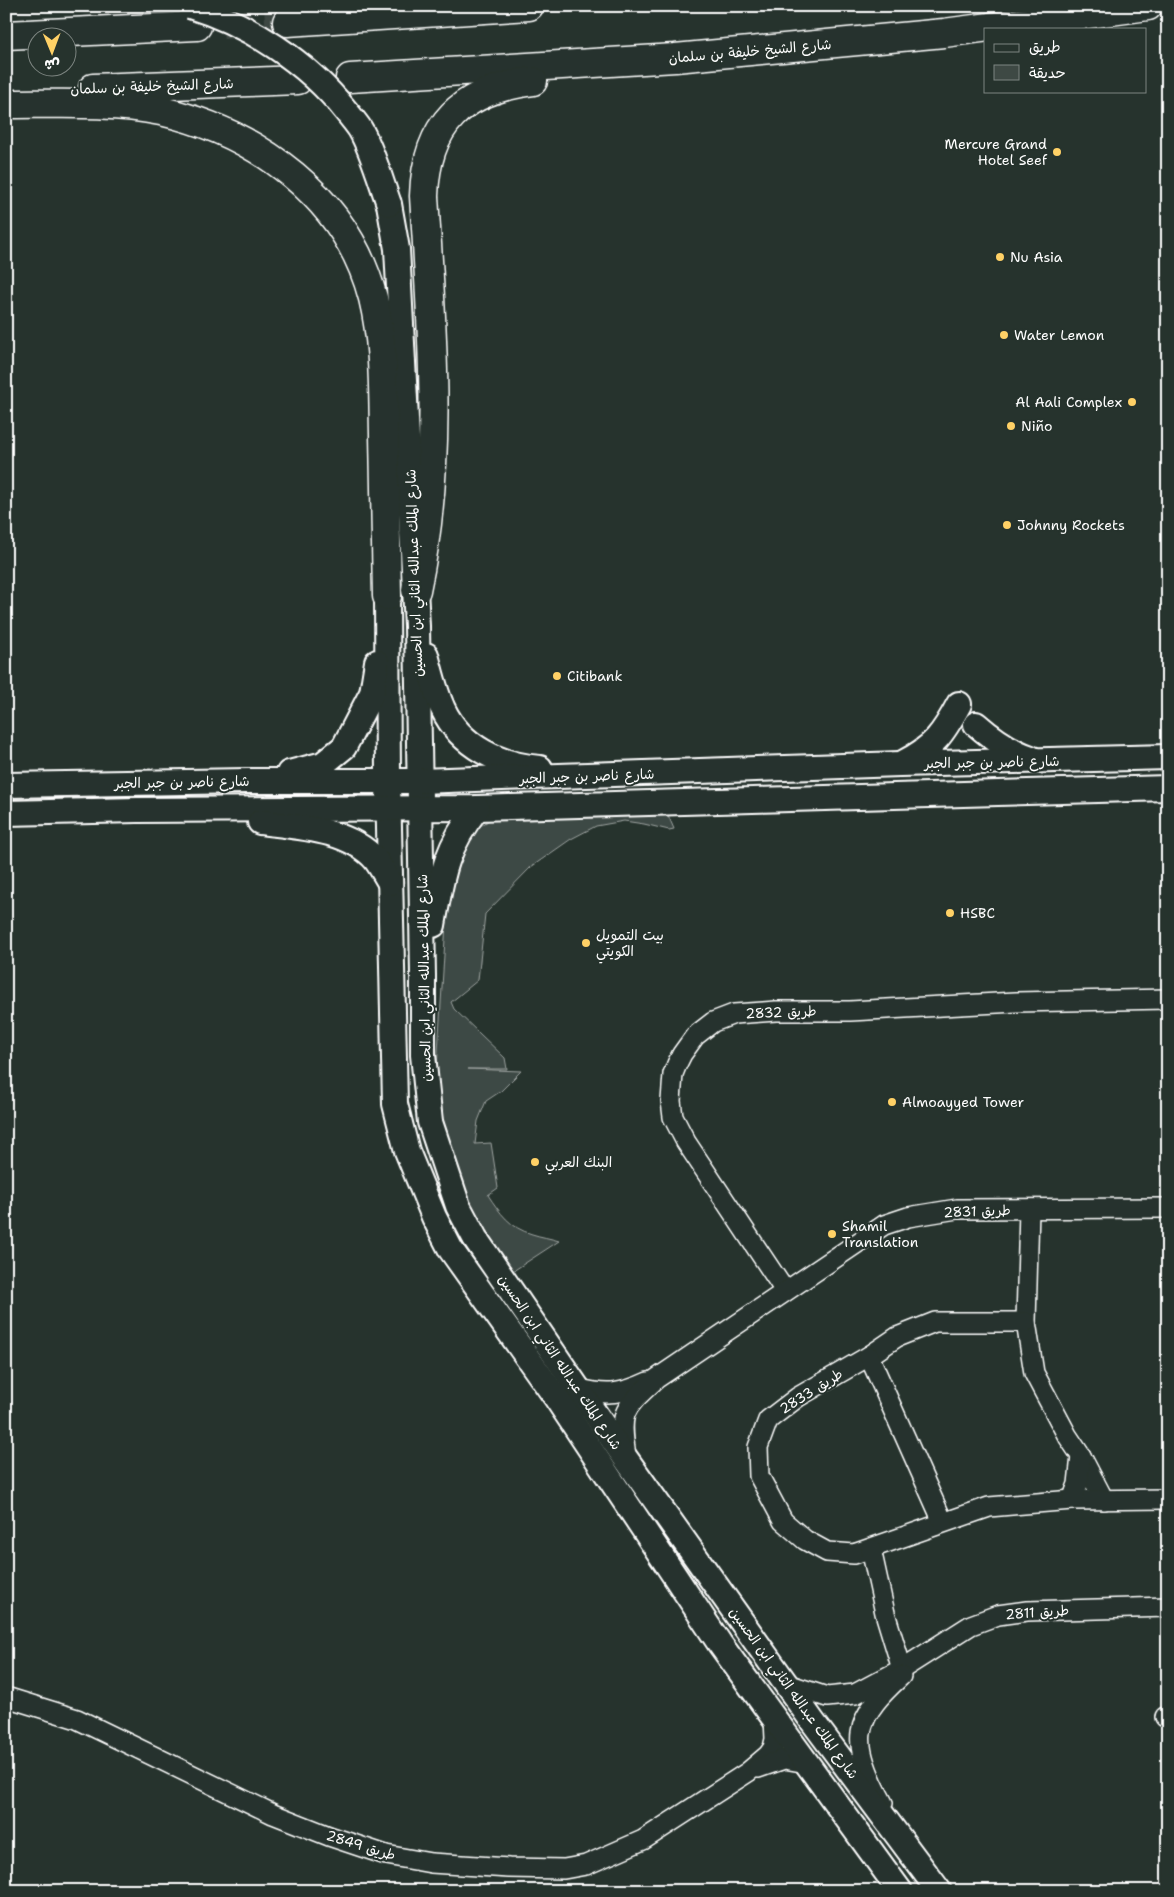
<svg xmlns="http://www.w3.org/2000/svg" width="1174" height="1897" font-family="'Shantell Sans','Playpen Sans Arabic',sans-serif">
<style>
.green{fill:#3e4944;stroke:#9ea4a2}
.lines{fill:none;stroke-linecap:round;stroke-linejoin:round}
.highway-tunnel{stroke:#3c4742;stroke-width:28;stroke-dasharray:28 14;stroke-linecap:butt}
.minor-casing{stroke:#fff;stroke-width:22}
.major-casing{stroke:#fff;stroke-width:28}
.highway-casing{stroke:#fff;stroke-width:31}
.minor{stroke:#26332d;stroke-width:19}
.major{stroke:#26332d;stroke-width:24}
.highway{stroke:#26332d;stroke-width:28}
.major-bridge-casing{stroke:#fff;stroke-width:28;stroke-linecap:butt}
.major-bridge{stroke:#26332d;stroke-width:24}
.poi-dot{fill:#ffd166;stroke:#26332d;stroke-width:2}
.labels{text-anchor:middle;stroke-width:4;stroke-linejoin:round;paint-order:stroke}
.street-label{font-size:14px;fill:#fff;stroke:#26332d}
.poi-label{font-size:14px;fill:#fff;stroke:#26332d;text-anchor:start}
</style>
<rect width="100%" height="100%" fill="#26332d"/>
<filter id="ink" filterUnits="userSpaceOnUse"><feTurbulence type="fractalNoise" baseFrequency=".02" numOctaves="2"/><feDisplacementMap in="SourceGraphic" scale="10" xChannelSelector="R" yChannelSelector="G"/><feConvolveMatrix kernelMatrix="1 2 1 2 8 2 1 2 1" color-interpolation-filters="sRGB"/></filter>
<g filter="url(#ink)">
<path class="green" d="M668,815L674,829L669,830L644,824L624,821L596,826L571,839L531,867L485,914L478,980L451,1002L454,1009L505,1058L507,1069H468L521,1071L501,1091L486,1101L478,1121L475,1144L491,1143L498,1188L488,1195C500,1213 510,1228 532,1234C541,1237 550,1238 559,1241L510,1273L470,1211L454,1170L441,1109L437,1068L446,923L453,880L462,851L476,829L491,819Z"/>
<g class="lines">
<path class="highway-tunnel" d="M223,25L287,22"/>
<g class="minor-casing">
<g id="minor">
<path d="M1029,1209L1026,1322L1034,1373L1067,1435L1081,1456L1104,1500"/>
<path d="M785,1291L686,1142L673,1117L671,1101L673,1074L677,1064L682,1054L695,1036L713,1022L734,1014L776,1011H850L1016,1002L1168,999"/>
<path d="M1026,1322H935L897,1337L869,1356L798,1397L768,1420L758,1447L759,1476L783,1521L805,1540L827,1552L854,1554L989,1507L1072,1500L1168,1499"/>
<path d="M869,1356L943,1522"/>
<path d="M579,1389C607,1396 622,1394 648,1382"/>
<path d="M626,1456C619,1410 623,1410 656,1379L884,1225L908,1217L957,1209L1168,1208"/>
<path d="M1072,1500L1078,1484L1081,1456"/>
<path d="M871,1549L885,1613L902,1669"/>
<path d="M787,1684L827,1697L855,1694L902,1669L971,1625L998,1615L1027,1611L1168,1607"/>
<path d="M6,1697L77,1719L273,1814L329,1836L386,1855L431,1863L509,1868L564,1869L586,1865L643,1840L748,1772L768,1755L773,1748L775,1739L774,1719"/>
<path d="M1165,1717H1168"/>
<path d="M758,1768L784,1759L807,1763"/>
<path d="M883,1803C873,1785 858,1754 861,1733C864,1710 885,1691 901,1676"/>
</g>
</g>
<g class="major-casing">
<g id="major">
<path d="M389,204L397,249L417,626L423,975V1055L430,1122L458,1206L475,1238L626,1459L813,1722L939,1891"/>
<path d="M387,596L388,782L395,1104L407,1151L434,1217L451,1250L557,1399L720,1644L900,1891"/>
<path d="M426,655C431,673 435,692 443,709C461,747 500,765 540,768"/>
<path d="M976,724C993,739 1010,751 1031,758"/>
<path d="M903,763C934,747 943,734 959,704"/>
<path d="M289,773L323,764L344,747L372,693L377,662"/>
<path d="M6,785L247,781H420L900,764L1168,757"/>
<path d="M6,813L137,810L477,808L1168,788"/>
<path d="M260,822C298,827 349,829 376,860C381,867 386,876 390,883"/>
<path d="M433,925C442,875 445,849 477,808"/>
</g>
</g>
<g class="highway-casing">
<g id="highway">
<path d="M287,22L529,6"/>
<path d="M6,35L197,26"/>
<path d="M350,78L675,58L944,33L1148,6"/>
<path d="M93,88L298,80"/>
<path d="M6,104C55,104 113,101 161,111C258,133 347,198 373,298C384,343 383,388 384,434C385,488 386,542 387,596"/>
<path d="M416,590C444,461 432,327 424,196C426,124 462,90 533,81"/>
</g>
</g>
<use href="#minor" class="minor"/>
<use href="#major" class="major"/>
<use href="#highway" class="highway"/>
<g class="major-bridge-casing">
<path id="major-bridge" d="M190,6C249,24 307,62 346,111C351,117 356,123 360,129C372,149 381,182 389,204"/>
</g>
<use href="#major-bridge" class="major-bridge"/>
</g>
</g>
<g class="poi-dot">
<circle cx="1057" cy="152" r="5"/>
<circle cx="1000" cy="257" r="5"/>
<circle cx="1004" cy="335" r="5"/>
<circle cx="1132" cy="402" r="5"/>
<circle cx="1011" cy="426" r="5"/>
<circle cx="1007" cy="525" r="5"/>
<circle cx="557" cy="676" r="5"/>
<circle cx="950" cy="913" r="5"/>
<circle cx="586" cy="943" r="5"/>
<circle cx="892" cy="1102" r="5"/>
<circle cx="535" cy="1162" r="5"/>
<circle cx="832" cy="1234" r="5"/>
</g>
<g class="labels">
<g class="street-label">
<text transform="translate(750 51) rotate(-5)" y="5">شارع الشيخ خليفة بن سلمان</text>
<text transform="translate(152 86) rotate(-2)" y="5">شارع الشيخ خليفة بن سلمان</text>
<text transform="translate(414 573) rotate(-92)" y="5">شارع الملك عبدالله الثاني ابن الحسين</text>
<text transform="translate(992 762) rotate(-1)" y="5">شارع ناصر بن جبر الجبر</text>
<text transform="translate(587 776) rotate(-2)" y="5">شارع ناصر بن جبر الجبر</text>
<text transform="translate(182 782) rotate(-1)" y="5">شارع ناصر بن جبر الجبر</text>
<text transform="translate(424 978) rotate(-91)" y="5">شارع الملك عبدالله الثاني ابن الحسين</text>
<text transform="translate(781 1012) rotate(-2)" y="5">طريق 2832</text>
<text transform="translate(977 1211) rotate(-2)" y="5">طريق 2831</text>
<text transform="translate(560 1362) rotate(56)" y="5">شارع الملك عبدالله الثاني ابن الحسين</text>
<text transform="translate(811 1391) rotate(-32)" y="5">طريق 2833</text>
<text transform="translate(1037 1612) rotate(-4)" y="5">طريق 2811</text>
<text transform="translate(794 1693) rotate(54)" y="5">شارع الملك عبدالله الثاني ابن الحسين</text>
<text transform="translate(361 1845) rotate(17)" y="5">طريق 2849</text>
</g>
<g class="poi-label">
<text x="1047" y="149" text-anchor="end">Mercure Grand<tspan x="1047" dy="16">Hotel Seef</tspan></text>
<text x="1010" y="262">Nu Asia</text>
<text x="1014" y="340">Water Lemon</text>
<text x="1122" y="407" text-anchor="end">Al Aali Complex</text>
<text x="1021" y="431">Niño</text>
<text x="1017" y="530">Johnny Rockets</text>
<text x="567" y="681">Citibank</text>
<text x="960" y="918">HSBC</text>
<text x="596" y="940">بيت التمويل<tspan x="596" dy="16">الكويتي</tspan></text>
<text x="902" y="1107">Almoayyed Tower</text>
<text x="545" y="1167">البنك العربي</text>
<text x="842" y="1231">Shamil<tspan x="842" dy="16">Translation</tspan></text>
</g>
</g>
<rect width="1174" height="1897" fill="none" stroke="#26332d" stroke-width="25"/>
<rect x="12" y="12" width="1149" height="1872" fill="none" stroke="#fff" stroke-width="2" filter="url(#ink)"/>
<rect x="984" y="28" width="162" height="65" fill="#26332d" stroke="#7d8581"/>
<rect x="994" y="44" width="25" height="8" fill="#26332d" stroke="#7d8581"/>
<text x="1029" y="52" font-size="15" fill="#ffffff">طريق</text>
<rect x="994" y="65" width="25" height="15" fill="#3e4944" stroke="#7d8581"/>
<text x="1029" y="78" font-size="15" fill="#ffffff">حديقة</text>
<g transform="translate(52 52) rotate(179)"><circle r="24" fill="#26332d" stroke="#7d8581"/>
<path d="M0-4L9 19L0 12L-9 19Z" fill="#ffd166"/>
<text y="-8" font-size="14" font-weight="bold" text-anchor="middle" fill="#ffffff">ش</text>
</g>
</svg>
